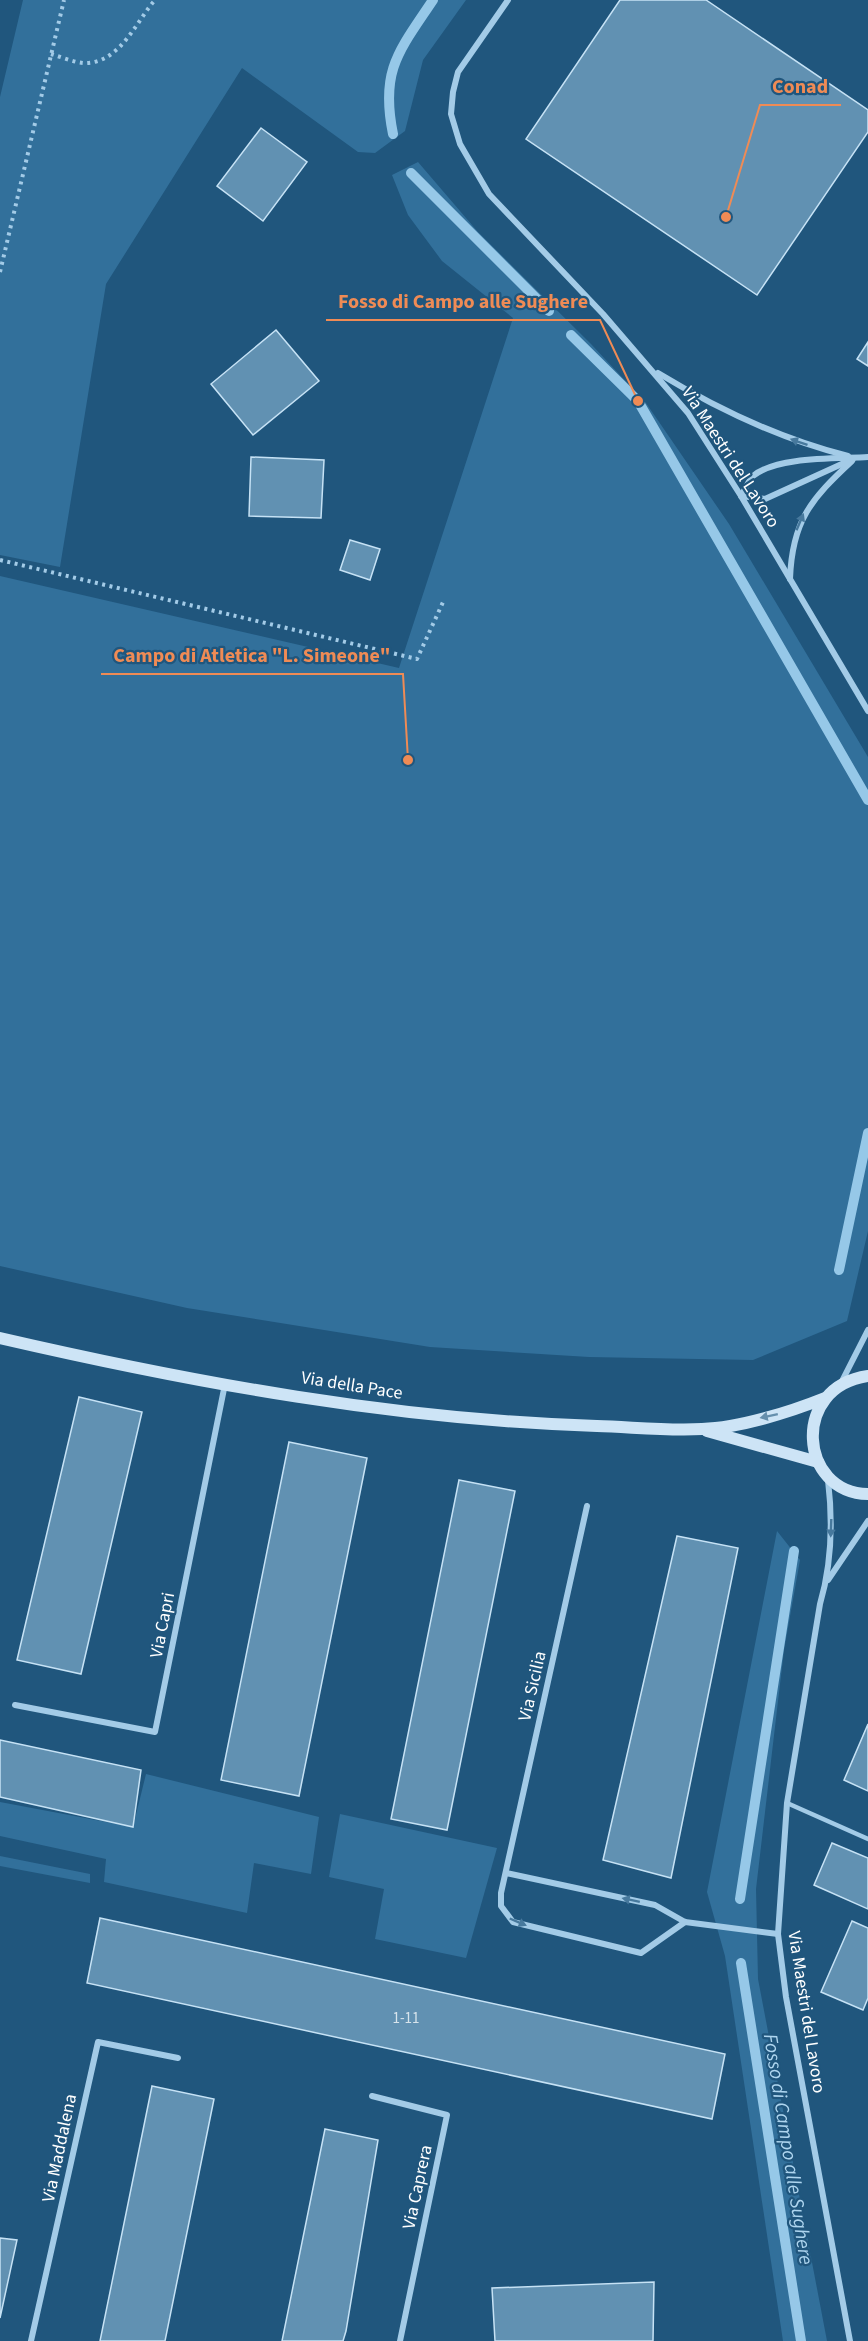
<svg xmlns="http://www.w3.org/2000/svg" width="868" height="2341" font-family="'Source Sans 3',sans-serif">
<style>
.green{fill:#32709b}
.lines{fill:none;stroke-linecap:round;stroke-linejoin:round}
.stream{stroke:#96c8e8;stroke-width:10}
.building{fill:#6191b2;stroke:#c6e2f5;stroke-width:1.5}
.path{stroke:#a3cbe7;stroke-width:4;stroke-dasharray:3 4.5;stroke-linecap:butt}
.lane{stroke:#a3cbe7;stroke-width:4.5}
.street{stroke:#a3cbe7;stroke-width:6}
.secondary{stroke:#cde4f6;stroke-width:12}
.oneway{fill:#47799d}
.oneway2{fill:#658fad}
.labels{text-anchor:middle;stroke-width:4.5;stroke-linejoin:round;paint-order:stroke}
.number-label{font-size:15px;fill:#d8e4ec}
.street-label{font-size:18px;fill:#fff;stroke:#20567d}
.water-label{font-size:20px;font-style:italic;fill:#aed5ef;stroke:#20567d}
.leader{fill:none;stroke:#ef8b55;stroke-width:2}
.callout-dot{fill:#ef8b55;stroke:#20567d;stroke-width:2}
.callout-label{font-size:20px;text-anchor:middle;font-weight:bold;fill:#ef8b55;stroke:#20567d;stroke-width:4.5;stroke-linejoin:round;paint-order:stroke}
</style>
<rect width="100%" height="100%" fill="#20567d"/>
<g class="green">
<path d="M23,0H466L423,60L405,131L375,153L358,152L242,68L106,284L60,567L0,555V97Z"/>
<path d="M418,162L478,232L591,344L646,403L729,524L868,757V1231L847,1321L753,1360L589,1357L430,1347L187,1308L0,1266V576L399,668L513,318L442,261L408,215L392,175Z"/>
<path d="M777,1531L800,1560L784,1650L756,1889L758,1979L827,2341H783L725,1956L707,1892Z"/>
<path d="M146,1774L319,1817L311,1874L254,1863L247,1913L104,1882L106,1859L0,1836V1802L133,1827Z"/>
<path d="M340,1814L497,1848L466,1958L375,1939L384,1889L329,1877Z"/>
<path d="M0,1856L90,1874V1883L0,1866Z"/>
</g>
<g class="lines">
<g class="stream">
<path d="M393,134C380,70 399,51 433,0"/>
<path d="M411,173L549,311"/>
<path d="M571,335L638,401L868,800"/>
<path d="M839,1270L868,1133"/>
<path d="M740,1899L794,1551"/>
<path d="M741,1963L801,2341"/>
</g>
</g>
<g class="building">
<path d="M620,0H706L868,110V132L757,295L526,139Z"/>
<path d="M261,128L307,162L263,221L217,186Z"/>
<path d="M276,330L319,381L253,435L211,384Z"/>
<path d="M868,342V366L857,359Z"/>
<path d="M251,457L324,460L321,518L249,516Z"/>
<path d="M350,540L380,549L370,580L340,570Z"/>
<path d="M79,1397L142,1412L81,1674L17,1660Z"/>
<path d="M289,1442L367,1458L299,1796L221,1780Z"/>
<path d="M459,1480L515,1491L447,1830L391,1819Z"/>
<path d="M677,1536L738,1548L671,1878L603,1860Z"/>
<path d="M868,1724V1791L844,1780Z"/>
<path d="M0,1740L141,1770L133,1827L0,1797Z"/>
<path d="M832,1843L868,1858V1909L814,1885Z"/>
<path d="M100,1918L725,2054L712,2119L87,1983Z"/>
<path d="M852,1921L868,1928V1998L863,2010L821,1992Z"/>
<path d="M152,2086L214,2099L165,2341H100Z"/>
<path d="M325,2129L378,2140L346,2331L343,2341H282Z"/>
<path d="M0,2238L17,2240L0,2318Z"/>
<path d="M654,2282L653,2341H495L492,2288Z"/>
</g>
<g class="lines">
<g class="path">
<path d="M51,54C61,57 73,62 83,63C120,64 135,23 155,0"/>
<path d="M0,272L64,0"/>
<path d="M0,560L417,659L444,600"/>
</g>
<path class="lane" d="M787,1803L868,1839"/>
<g class="street">
<path d="M508,0L458,72L453,92L451,114L460,144L489,194L603,314L688,413L741,496L868,711"/>
<path d="M658,373C719,410 780,439 848,456"/>
<path d="M855,458L765,499L741,496C745,490 748,481 753,476C777,456 838,459 868,457"/>
<path d="M790,579C792,521 811,499 852,461"/>
<path d="M841,1383L868,1330"/>
<path d="M828,1480C833,1522 832,1563 820,1604L787,1803L778,1934L786,1997L850,2341"/>
<path d="M587,1506L501,1893V1906L513,1922L641,1953L685,1922"/>
<path d="M828,1580L868,1521"/>
<path d="M15,1705L155,1732L225,1384"/>
<path d="M506,1873L655,1905L685,1922L778,1934"/>
<path d="M372,2096L447,2115L400,2341"/>
<path d="M31,2341L98,2042L178,2058"/>
</g>
<g class="secondary">
<path d="M0,1338C195,1383 397,1420 597,1426C632,1427 667,1431 702,1429C739,1428 790,1412 825,1398"/>
<path d="M868,1376C790,1387 799,1493 868,1494"/>
<path d="M707,1431L818,1462"/>
</g>
</g>
<defs><path id="oneway-solid" d="M-6-.8H1V-3.2L6.5 0L1 3.2V.8H-6Z" transform="scale(1.5)"/></defs>
<g class="oneway">
<use href="#oneway-solid" transform="translate(799 442) rotate(-161)"/>
<use href="#oneway-solid" transform="translate(800 522) rotate(-67)"/>
<use href="#oneway-solid" transform="translate(831 1528) rotate(92)"/>
<use href="#oneway-solid" transform="translate(631 1900) rotate(-168)"/>
<use href="#oneway-solid" transform="translate(518 1922) rotate(23)"/>
</g>
<use class="oneway2" href="#oneway-solid" transform="translate(769 1416) rotate(168)"/>
<g class="labels">
<g class="number-label">
<text x="406" y="2023">1-11</text>
</g>
<g class="street-label">
<text transform="translate(731 457) rotate(57)" y="6">Via Maestri del Lavoro</text>
<text transform="translate(352 1385) rotate(9)" y="6">Via della Pace</text>
<text transform="translate(162 1625) rotate(-79)" y="6">Via Capri</text>
<text transform="translate(532 1686) rotate(-77)" y="6">Via Sicilia</text>
<text transform="translate(807 2012) rotate(81)" y="6">Via Maestri del Lavoro</text>
<text transform="translate(59 2148) rotate(-78)" y="6">Via Maddalena</text>
<text transform="translate(417 2187) rotate(-78)" y="6">Via Caprera</text>
</g>
<g class="water-label">
<text transform="translate(789 2149) rotate(81)" y="7">Fosso di Campo alle Sughere</text>
</g>
</g>
<path class="leader" d="M726 217L760 105H841M638 401L600 320H326M408 760L403 674H101"/>
<g class="callout-dot">
<circle cx="726" cy="217" r="6"/>
<circle cx="638" cy="401" r="6"/>
<circle cx="408" cy="760" r="6"/>
</g>
<g class="callout-label">
<text x="800" y="93">Conad</text>
<text x="463" y="308">Fosso di Campo alle Sughere</text>
<text x="252" y="662">Campo di Atletica "L. Simeone"</text>
</g>
</svg>
